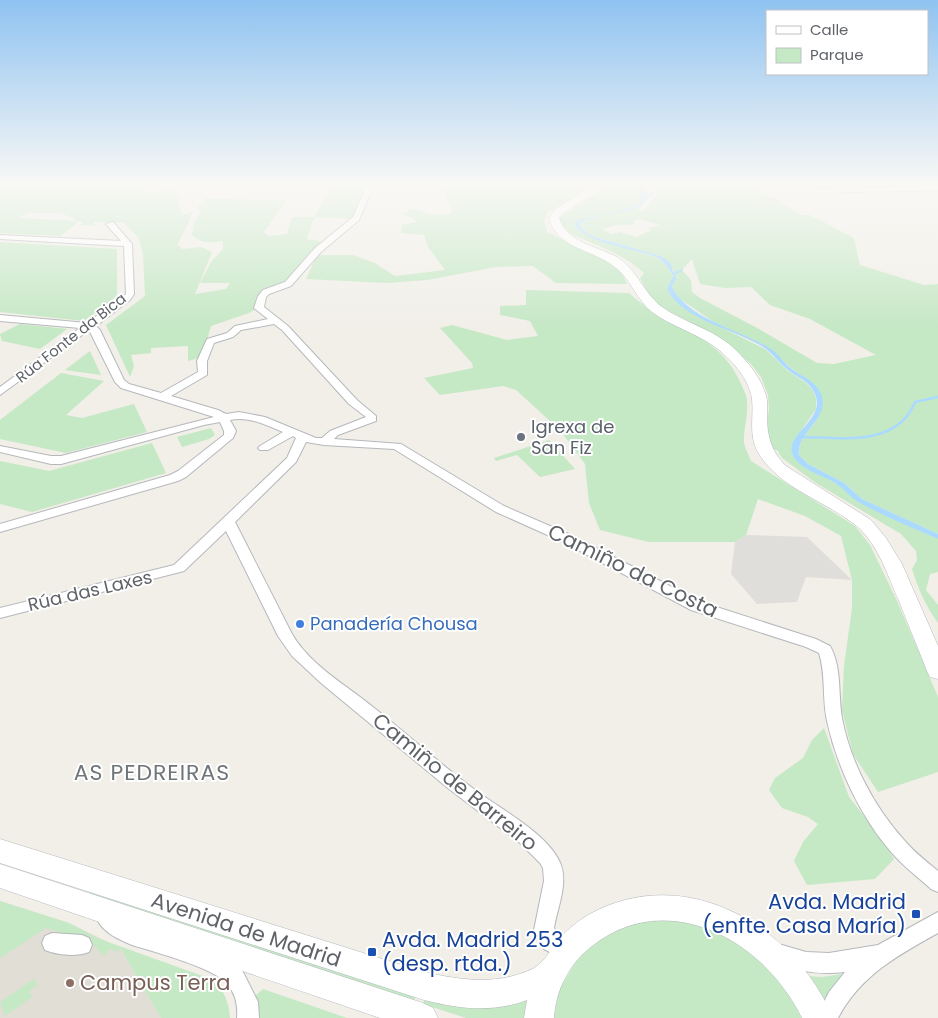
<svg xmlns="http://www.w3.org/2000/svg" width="938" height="1018" font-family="Poppins,sans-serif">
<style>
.industrial{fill:#e0deda}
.education{fill:#e1ded6}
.green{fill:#c5e8c5;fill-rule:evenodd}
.water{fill:#aadaff}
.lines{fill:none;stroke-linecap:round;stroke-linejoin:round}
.stream-far1{stroke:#aadaff;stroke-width:2}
.stream{stroke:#aadaff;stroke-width:2.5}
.street-casing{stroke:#b5b8bc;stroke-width:2}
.secondary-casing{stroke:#b6babf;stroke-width:1}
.street{fill:#fff;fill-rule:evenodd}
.secondary{fill:#fff;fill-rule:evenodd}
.worship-dot{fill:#6b7280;stroke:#fff;stroke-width:2}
.shop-dot{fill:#3f7fe0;stroke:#fff;stroke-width:2}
.transit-dot{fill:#1a4fb4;stroke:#fff;stroke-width:2}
.education-dot{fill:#8d6e63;stroke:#fff;stroke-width:2}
.labels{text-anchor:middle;stroke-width:4;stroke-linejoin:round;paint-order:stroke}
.far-street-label{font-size:15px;fill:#5f6368;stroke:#fff}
.worship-label{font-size:18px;fill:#5b616d;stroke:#fff;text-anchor:start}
.street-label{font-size:18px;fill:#5f6368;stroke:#fff}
.shop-label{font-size:18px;fill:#366cbe;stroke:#fff;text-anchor:start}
.near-street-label{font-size:21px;fill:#5f6368;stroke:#fff}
.near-transit-label{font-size:21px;fill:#164399;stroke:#fff;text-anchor:end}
.near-education-label{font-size:21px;fill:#785e54;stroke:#fff;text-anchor:start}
.near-neighbourhood-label{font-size:22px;letter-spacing:1px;fill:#70757a;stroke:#fff}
</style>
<rect width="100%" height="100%" fill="#f1efe8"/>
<path class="industrial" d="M746,535L807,537L852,580L806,577L797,602L757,604L731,574L735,542Z"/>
<path class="education" d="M0,901L69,923L120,948L161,1018H0Z"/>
<g class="green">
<path d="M0,185H141L144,192L175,190L182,215L192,212L191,218L177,245L183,249L201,247L212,252L195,294L226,289L230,283H200L211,262L223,249V241C210,243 202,244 192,235L194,223L201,212L197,208L206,198L286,201L264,232L269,236L287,234L292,217H314L332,185H369L352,219L314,217L307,239L323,242L289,282L264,291L257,297L256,309L249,313L211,326L202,357L188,361V346L151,348V353L131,355L134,366L130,377L106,325L145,296L143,255L139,238L124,223L93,222L96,226L80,225L83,222L79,221L61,236L0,233ZM29,213H61L78,221L18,218Z"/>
<path d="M450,185H593L547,213L544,221L547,232L597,256L621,271L627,284L556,283L533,266L496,267L427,280L387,283L306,279L317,255H353L375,263L395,276L445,270L428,247L424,235L401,233L402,225L418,222L411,217L402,214L412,209L433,215L450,214L452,210L444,191Z"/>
<path d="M610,185H636L639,202C624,218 593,213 574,223L588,236L658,258L667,266L673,277L667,289L682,305L696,315L765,349L787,370L806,383L813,391L816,398V409L796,438L792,450L793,456L802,464L839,485L861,503L938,539V572L930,574L926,590L938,605V623C926,607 918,588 912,569L917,560L916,551L901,534L816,483L782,458L777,450H771L766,432L769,409L768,395L761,377L751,364L740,355L669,313L651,299L640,278L644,273C623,254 597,245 571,234L566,229L560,228L559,218Z"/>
<path d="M656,185H759L758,188L761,193L775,198L801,215H810L854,238L860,265L924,285L938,284V534L862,499L844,483L808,464L799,455C797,437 816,427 821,410C822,404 819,393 817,387L792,369L770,349L712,321L679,298L672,287L674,270L660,256L589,235L578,225C583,220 627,211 637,208L643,211L657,194ZM636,219L661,225L647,228L651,230L637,237L620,232L611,234L602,229L617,225H633ZM692,259L700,284L725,288L751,287L770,305L810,319L876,355L834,364L817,363L759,329L700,298L692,292L691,280L682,270Z"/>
<path d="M0,242L117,249V296L84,321L0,312Z"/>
<path d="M526,290L629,293C672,332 722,330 745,393C751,407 743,428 744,443C745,449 749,455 751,461L855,526L870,545L897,601L938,697V772L878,792L853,754L842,710L844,666L852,608V580L841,536L805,516L758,499L746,535L735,542H649L600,530L589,503L585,464L560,430L516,390L503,386L440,395L424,378L473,368L472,363L440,328L452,325L507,340L538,336L530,321L500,315V306L526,305Z"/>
<path d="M20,324L67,329L40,349L2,341L0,334Z"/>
<path d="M90,351L101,375L65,370Z"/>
<path d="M61,373L104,381L66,415L82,418L134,404L147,432L66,453L0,439V420Z"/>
<path d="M211,428L215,435L209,439L182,447L177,437Z"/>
<path d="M549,440L575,469L540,477L517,455L496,461L494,458Z"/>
<path d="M152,443L166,473L32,512L0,504V461L49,471Z"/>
<path d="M824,728L849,797L879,835L894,859L875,879L807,885L794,861L803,842L818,824L808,817L782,808L769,790L775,778L803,758L812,740Z"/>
<path d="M91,889L416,995L413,1003L88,894Z"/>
<path d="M0,901L69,923L97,938L211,979C224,989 229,1002 230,1018H161L120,948L117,952L109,949L103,956L91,942L46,928L0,958Z"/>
<path d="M652,917L694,921L736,938L774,968L807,1018H554L559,990L581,953L613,928Z"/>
<path d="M843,974L827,1003L808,976L822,977Z"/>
<path d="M34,979L37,985L29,991L32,997L5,1016L0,1002Z"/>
<path d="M263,989L347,1018H256L253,998Z"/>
<path d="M529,997L525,1018H466L423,1004L425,999C468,1010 486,1012 529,997Z"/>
</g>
<path class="water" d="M636,185H640L645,193L653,192L652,185H655L656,190C654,195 652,195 648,198C645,201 644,205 640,207C627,213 585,217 579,225L589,235L660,256L670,262L676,279L672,287C689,320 741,330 771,349C779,354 784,364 793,370C803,377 819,383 822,397C828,420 796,433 799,455L808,464L844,483L862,499L938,534V539C913,528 886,517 862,504C850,498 843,487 832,481C820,475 796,467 792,453C786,430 838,415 807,383C801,378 794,375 788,370C780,364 774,355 766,349C740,330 682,321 667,289L673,276L667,266L658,258C640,249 581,244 574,223L578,220L609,214L636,206L640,199Z"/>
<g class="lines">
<path class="stream-far1" d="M674,274L682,270"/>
<path class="stream" d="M802,437C842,438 897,447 915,402L938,397"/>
<g class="street-casing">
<g id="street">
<path d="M367,185H374L359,220L321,252L291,286L269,294L266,297L264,307L288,326L357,400L376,416V421L338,435L334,439L401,444L504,506L573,536L701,602L816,639L830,646C842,667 838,694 842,718C850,761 874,807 904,840C914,852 926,861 938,871V892L931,889C918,877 904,867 892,853C861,818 837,767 827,721C822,699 826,675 819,653L806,647L691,610L563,542L496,512L394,449L324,445L306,442L296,462L235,522L292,634C310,665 346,685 373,707C410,736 444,768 482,795C506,812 551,837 561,865C568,885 557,909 554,928C560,938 571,940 576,951L573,958L566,961L544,949L534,930L544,881L543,868L540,863L520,843L449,789L321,683L292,656L278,636L226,531L184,571L0,618V608L174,565L287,458L296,438L293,436L268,450H260L258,448L260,446L283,432C266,425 249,416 230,420L236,431L233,438L186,477L178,481L0,532V524L170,475L178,471L224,435V431L220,422L204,425L61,464H51L0,452V446L51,456H61L214,417L121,388L115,382L89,330L0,395V387L80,328L0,321V315L87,323L126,294L124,246L0,239V235L121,241L106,224L113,222L132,244L134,294L130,300L96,326L100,330L124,380L129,384L161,393L198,372L197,361L207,339L227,333L235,326L268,319L254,308L258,296L263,290L285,282L315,248L353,217ZM274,324L282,330L349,404L366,417L330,431L322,438H316L265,417L239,412L226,414L218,410L171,396L207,375V361L214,343L233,337L241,330Z"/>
<path d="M938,186V190L812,193L808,191L812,189Z"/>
<path d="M108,911L132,925L223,957L242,970L258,1002L259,1018H237C238,1006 236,995 228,985C216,968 154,952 132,945C120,940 104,933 98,921L101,914Z"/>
<path d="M938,912V933C898,955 860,976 838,1018H816L829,992L845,972C821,975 798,972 775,962L772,955L775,948L782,945L806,952L829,953L878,945Z"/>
<path d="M52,933L82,935L89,938L92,945L89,952C77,957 57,955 45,950L42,943L45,936Z"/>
</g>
</g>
<g class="secondary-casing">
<g id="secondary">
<path d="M595,185H608L563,213L559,218C567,243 597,246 617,257C637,269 644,294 662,307C683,322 709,328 729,344C744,357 761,376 766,396C768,402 767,409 767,415C767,436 771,451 786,466L871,520L886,538L902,564L938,646V679L930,677L927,671C918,648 908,624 899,601C888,576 879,547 859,528C829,502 780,489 759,454C748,436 754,418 752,399C749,378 731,359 715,347C696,333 671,326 652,312C637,300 631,280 616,268C594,249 558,250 549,218L555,209Z"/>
<path d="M0,839L424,972C460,980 494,985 528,971C545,964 548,952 559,939C567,930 578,921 588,915C684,861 794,925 833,1018H802C765,941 668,886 592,946C569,964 556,989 554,1018H524L527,1000C492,1013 460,1009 424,1000L0,863Z"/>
<path d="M0,864L423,1003L433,1008L438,1018H380L0,888Z"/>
</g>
</g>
<use href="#street" class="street"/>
<use href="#secondary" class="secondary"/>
</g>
<linearGradient id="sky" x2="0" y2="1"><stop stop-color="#8fc3f1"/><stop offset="0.56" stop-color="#f9f8f5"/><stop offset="1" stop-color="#f9f8f5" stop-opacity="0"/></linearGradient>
<rect width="938" height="328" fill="url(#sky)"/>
<circle class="worship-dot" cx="521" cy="437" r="5"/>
<circle class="shop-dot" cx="300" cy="624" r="5"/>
<g class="transit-dot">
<rect x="911" y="909" width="10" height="10" rx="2.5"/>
<rect x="367" y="947" width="10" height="10" rx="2.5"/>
</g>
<circle class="education-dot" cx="70" cy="983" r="5"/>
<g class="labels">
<g class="far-street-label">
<text transform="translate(71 338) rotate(-38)" y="5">Rúa Fonte da Bica</text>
</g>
<g class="worship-label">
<text x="531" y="433">Igrexa de<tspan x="531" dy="21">San Fiz</tspan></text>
</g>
<g class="street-label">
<text transform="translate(90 591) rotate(-13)" y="6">Rúa das Laxes</text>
</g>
<g class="shop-label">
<text x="310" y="630">Panadería Chousa</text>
</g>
<g class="near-street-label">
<text transform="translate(633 571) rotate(26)" y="7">Camiño da Costa</text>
<text transform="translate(455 782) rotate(39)" y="7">Camiño de Barreiro</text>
<text transform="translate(246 930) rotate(18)" y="7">Avenida de Madrid</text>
</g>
<g class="near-transit-label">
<text x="906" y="909">Avda. Madrid<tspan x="906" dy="24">(enfte. Casa María)</tspan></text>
<text x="382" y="947" text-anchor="start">Avda. Madrid 253<tspan x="382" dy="24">(desp. rtda.)</tspan></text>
</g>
<g class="near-education-label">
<text x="80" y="990">Campus Terra</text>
</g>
<g class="near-neighbourhood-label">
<text x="152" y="780">AS PEDREIRAS</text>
</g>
</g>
<rect x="766" y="10" width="162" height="65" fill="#ffffff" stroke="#bfc1c3"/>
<rect x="776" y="26" width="25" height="8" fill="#ffffff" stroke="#bfc1c3"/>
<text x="810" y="35" font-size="15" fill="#5f6368">Calle</text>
<rect x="776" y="48" width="25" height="15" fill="#c5e8c5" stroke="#bfc1c3"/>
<text x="810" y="60" font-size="15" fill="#5f6368">Parque</text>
</svg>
